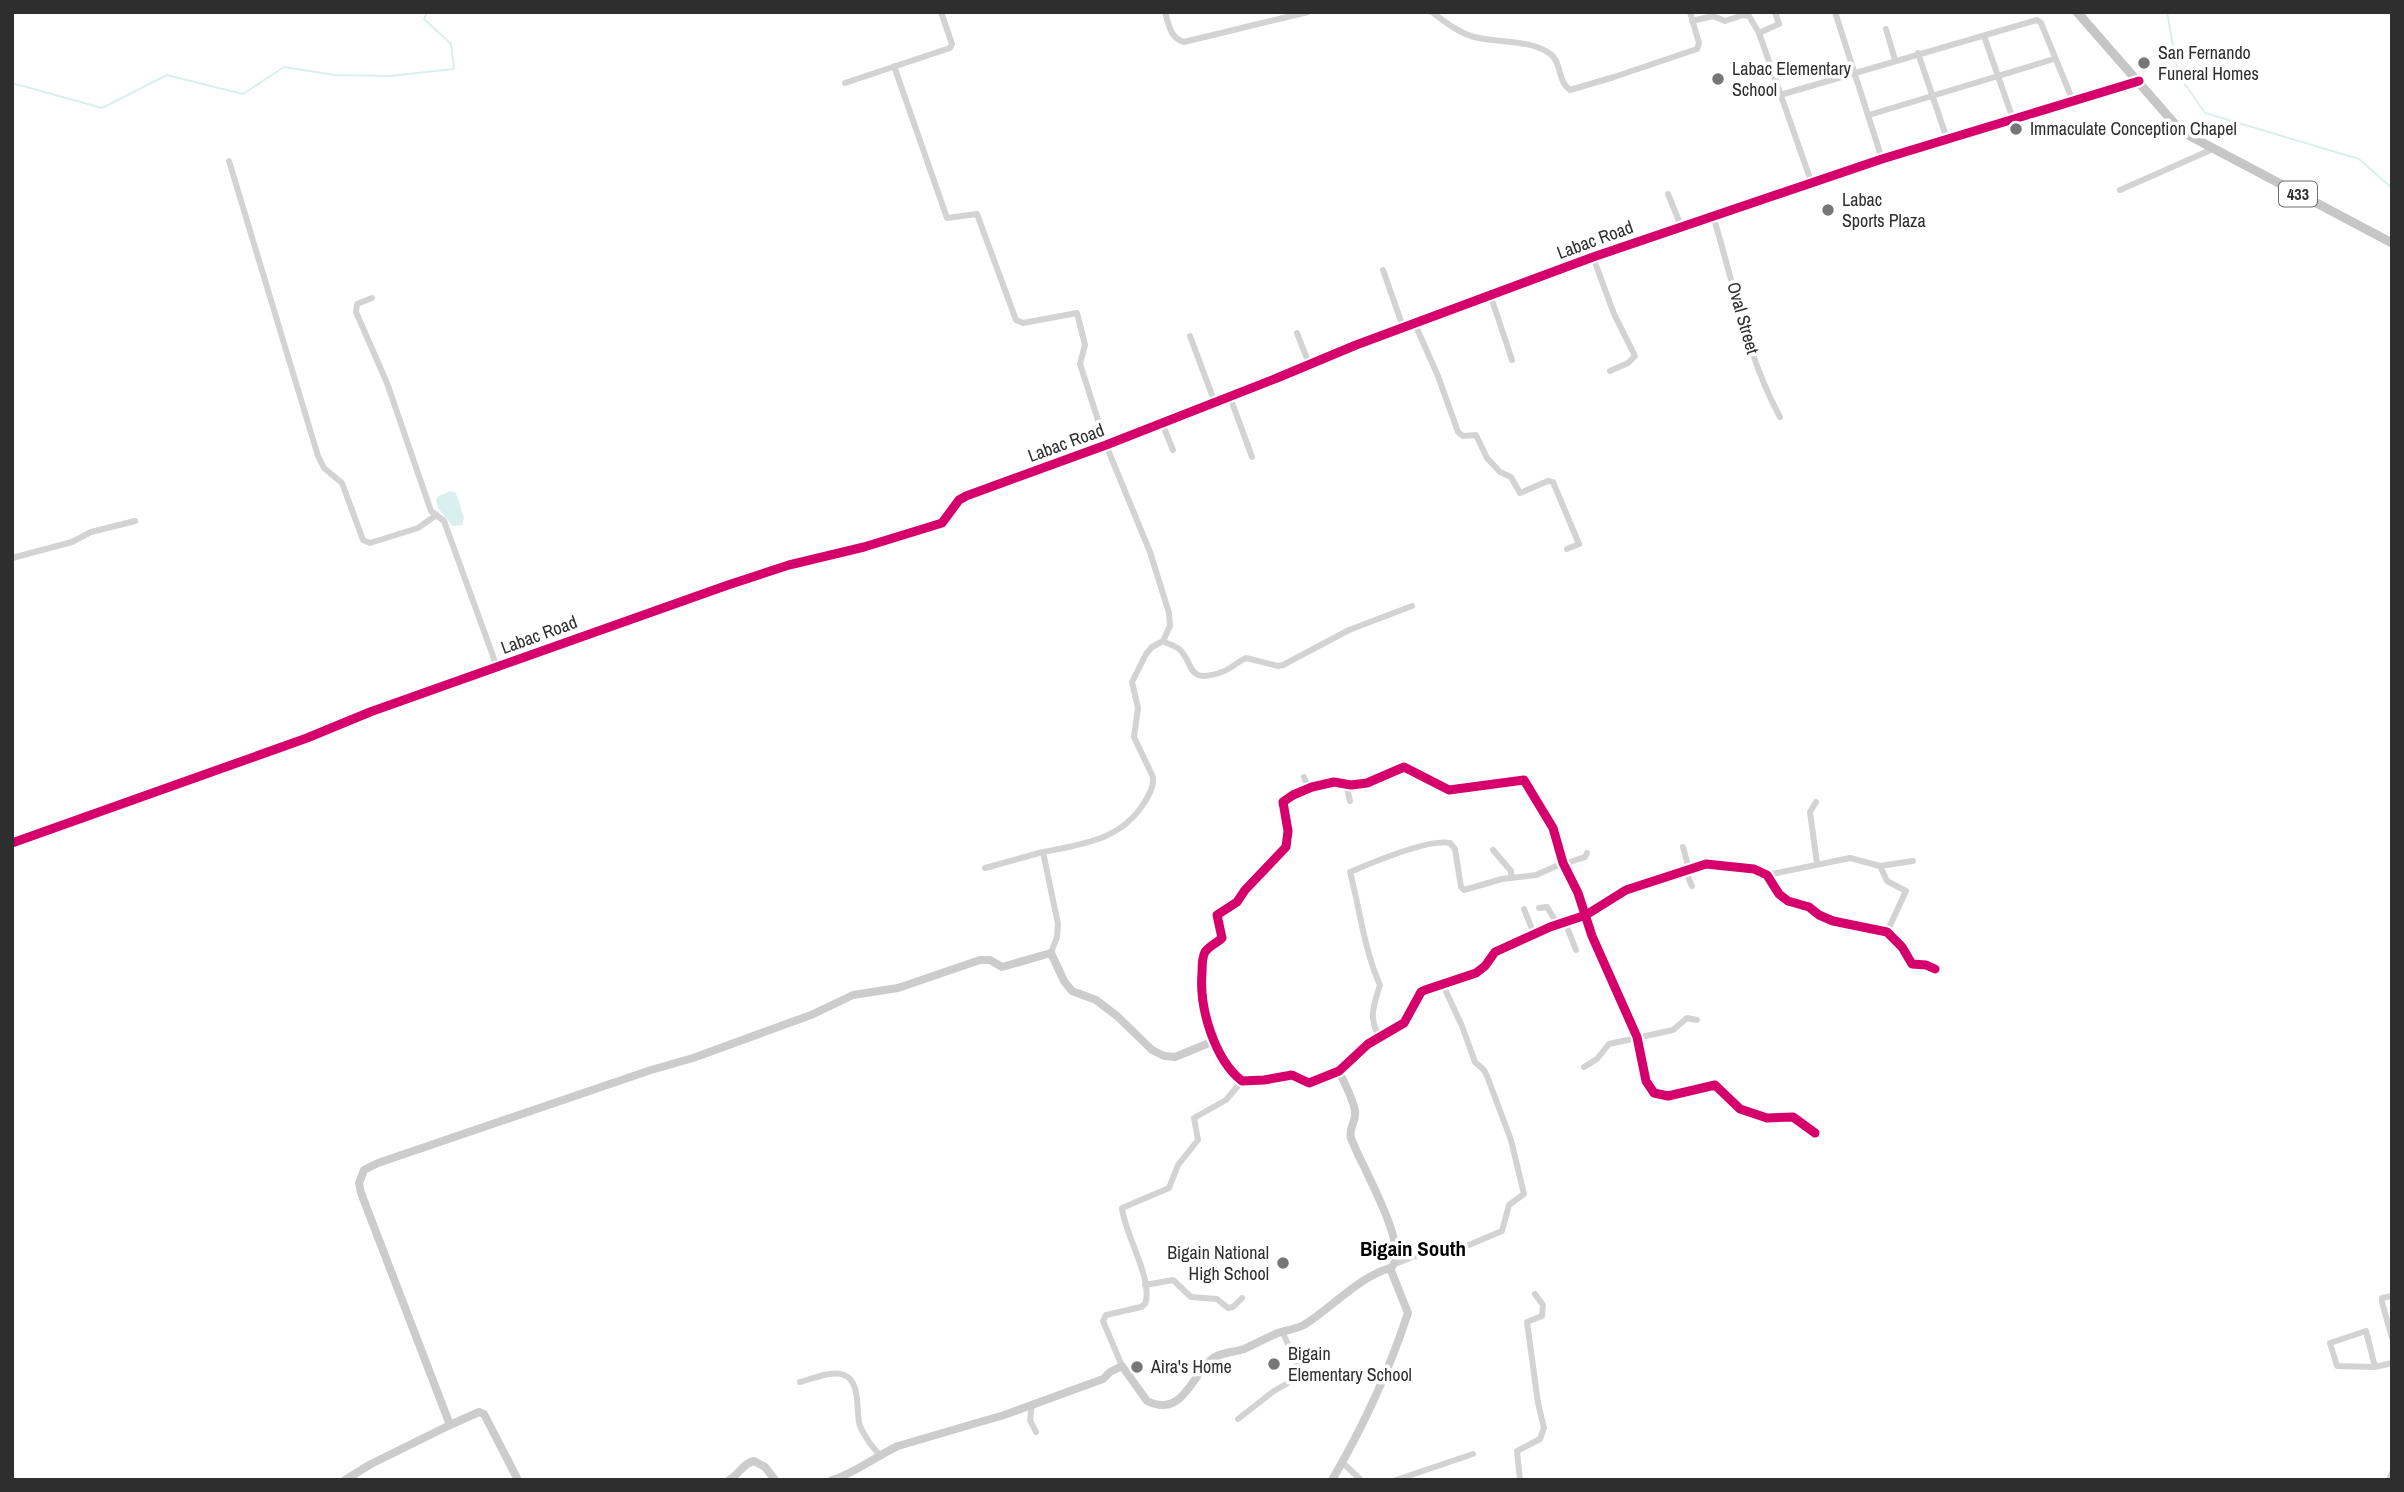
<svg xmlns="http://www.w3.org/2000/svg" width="2404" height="1492" font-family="'Archivo Narrow',sans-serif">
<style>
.water{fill:#daf0ee}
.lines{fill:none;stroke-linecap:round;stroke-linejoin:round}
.stream{stroke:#daf0ee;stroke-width:2}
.street{stroke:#d3d3d3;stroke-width:6}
.secondary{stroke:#ccc;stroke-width:8}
.primary{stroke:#c6c6c6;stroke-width:9}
.cycleway-casing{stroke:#fff;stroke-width:13}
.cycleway{stroke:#d6006c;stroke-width:9}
.poi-dot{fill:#777;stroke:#fff;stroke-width:2.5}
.labels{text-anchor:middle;stroke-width:7;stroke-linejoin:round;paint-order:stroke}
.shield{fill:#fff;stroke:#6d6d6d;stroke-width:2}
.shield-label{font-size:16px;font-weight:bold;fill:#2e2e2e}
.poi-label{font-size:18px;fill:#2e2e2e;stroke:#fff;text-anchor:start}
.street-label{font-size:18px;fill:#2e2e2e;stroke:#fff}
.quarter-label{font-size:21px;font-weight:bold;fill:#000;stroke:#fff}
</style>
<rect width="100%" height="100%" fill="#fff"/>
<path class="water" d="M450,491L456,493L464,518L462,525L452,526C447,516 434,510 437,497Z"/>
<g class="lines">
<g class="stream">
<path d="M2167,12L2178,74L2205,113L2359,159L2392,188"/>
<path d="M12,83L102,108L167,75L243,94L284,67L335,75L390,76L454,69L451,44L424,19L427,12"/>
</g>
<g class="street">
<path d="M1165,12C1169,25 1170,38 1184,42L1308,12"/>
<path d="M1432,12C1445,22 1459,33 1474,37C1497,43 1528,39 1549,53C1562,61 1557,81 1570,90L1614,77L1697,49L1699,43L1690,12"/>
<path d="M1835,12L1882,159"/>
<path d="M1692,21L1713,16L1725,21L1743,15L1749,16L1759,33L1812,184"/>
<path d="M1886,29L1895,60"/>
<path d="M1759,33L1779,24L1775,12"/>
<path d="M1984,36L2013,119"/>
<path d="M1918,53L1947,139"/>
<path d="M894,66L947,218L977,214L1016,320L1023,323L1077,313L1085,345L1080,364L1106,445L1150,552L1169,613L1170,626L1163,641L1152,647L1146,654L1132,682L1138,708L1134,737L1153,777C1154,787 1149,795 1144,803C1121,840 1083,844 1043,852L1058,924L1057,937L1051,953"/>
<path d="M845,83L950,48L952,44L941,12"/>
<path d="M1780,95L2037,20L2041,23L2073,101"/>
<path d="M1869,115L2054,59"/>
<path d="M229,161L318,456L324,468L342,483L363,540L370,543L418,528L435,516"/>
<path d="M2120,190L2213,149"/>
<path d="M1668,194L1681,226"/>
<path d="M1713,216C1734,283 1746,355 1780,417"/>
<path d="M1593,257L1614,314L1635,356L1628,363L1610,371"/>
<path d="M1383,270L1403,327"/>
<path d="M1490,294L1512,360"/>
<path d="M372,298L357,304L356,312L387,383L431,511L444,521L497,667"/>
<path d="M1414,322L1438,376L1458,432L1463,436L1476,435L1487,458L1500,472L1511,477L1520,493L1548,481L1553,482L1579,544L1567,549"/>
<path d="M1297,333L1309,364"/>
<path d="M1190,336L1215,403"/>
<path d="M1230,397L1252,457"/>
<path d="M1162,423L1173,450"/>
<path d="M12,558L72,542L91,532L135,521"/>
<path d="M1163,641C1168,644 1175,646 1179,649C1195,663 1185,685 1222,672C1231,669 1237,662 1246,658L1278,666L1283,665L1349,630L1412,606"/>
<path d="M1304,777L1308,788"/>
<path d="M1346,784L1350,801"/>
<path d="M1816,802L1810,812L1817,864"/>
<path d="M1683,847L1689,869"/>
<path d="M1493,850L1511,871V878"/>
<path d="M1564,864L1585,857L1587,853"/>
<path d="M1880,866L1887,881L1906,891L1887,932"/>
<path d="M985,868L1043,852"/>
<path d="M1685,870L1692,886"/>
<path d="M1767,875L1850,858L1880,866L1913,861"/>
<path d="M1539,908L1547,907L1558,925"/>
<path d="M1524,909L1534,934"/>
<path d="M1565,922L1576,950"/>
<path d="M1379,1037C1368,1016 1374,1005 1380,985C1364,949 1360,910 1350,872C1371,863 1429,838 1450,843L1455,849L1461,887L1464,890L1502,879L1536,875L1563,863"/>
<path d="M1214,1041C1206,1018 1192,976 1205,953C1208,947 1217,943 1222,938L1217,915L1237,902L1245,890L1286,847L1288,831L1284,800L1312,787L1334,782L1351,785L1367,783L1404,767L1449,790L1524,780L1553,828L1563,863L1578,893L1592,936L1637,1037L1646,1081L1654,1093L1668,1096L1715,1085L1740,1109L1767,1118L1793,1117L1815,1133"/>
<path d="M1584,1067L1597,1059L1609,1044L1673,1030L1687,1018L1697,1020"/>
<path d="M1339,1071L1368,1044L1404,1023L1421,992L1476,973L1485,966L1495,952L1550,927L1586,915L1626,890L1706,864L1754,869L1767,875L1779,894L1788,901L1809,907L1819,915L1833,921L1887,932L1902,947L1912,964L1926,965L1935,969"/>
<path d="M1395,1264L1425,1252L1431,1251L1443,1256L1502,1231L1509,1205L1524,1194L1511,1140L1487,1076L1484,1070L1475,1062L1462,1026L1443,985"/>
<path d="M1145,1285L1173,1280L1191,1297L1217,1299L1228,1308L1233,1307L1242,1298"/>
<path d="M2392,1296L2382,1298V1302L2392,1338"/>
<path d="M1122,1366L1103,1321L1106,1315L1141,1307L1145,1304C1154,1280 1124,1233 1122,1208L1169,1188L1178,1165L1198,1140L1194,1118L1226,1100L1242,1081"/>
<path d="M2375,1367L2366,1331L2330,1343L2337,1366L2375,1367L2392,1363"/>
<path d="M800,1382C811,1379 833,1370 844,1375C862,1382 855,1412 860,1426C865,1437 871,1446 879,1454"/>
<path d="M1032,1404L1030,1420L1036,1432"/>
<path d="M1238,1419L1274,1391L1302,1375L1282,1331"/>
<path d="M1342,1462L1361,1480"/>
<path d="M1396,1480L1473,1454"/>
<path d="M1520,1480L1517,1451L1540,1439L1544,1428L1538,1403L1527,1322L1542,1316L1543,1305L1535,1294"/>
<path d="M2389,1480L2392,1473"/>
</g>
<g class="secondary">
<path d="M12,843L307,738L370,712L728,585L789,565L864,547L942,523L959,500L966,496L1106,445L1277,378L1356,345L1593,257L1882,159L2139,81"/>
<path d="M450,1425L479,1412L484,1414L518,1480"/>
<path d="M345,1480L371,1464L450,1425L361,1193L359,1183L364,1170L378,1163L651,1070L693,1058L811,1015L853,995L898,988L980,960H990L1002,967L1051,953L1064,981L1072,991L1096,1000L1117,1016L1152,1050L1164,1056L1175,1057L1214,1041L1235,1074L1242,1081L1264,1080L1292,1075L1309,1083L1339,1071C1344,1083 1353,1098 1355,1111C1357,1120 1348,1128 1351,1138C1358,1160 1414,1253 1390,1268L1408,1313C1389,1371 1363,1427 1332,1480"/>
<path d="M729,1480C739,1475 743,1463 754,1461L765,1467L775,1480"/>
<path d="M832,1480C856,1473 876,1456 898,1446L1004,1415L1103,1379L1110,1372L1122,1366L1147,1401C1186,1420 1193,1367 1217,1356C1226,1352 1235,1352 1244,1349C1255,1344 1266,1338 1278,1333C1287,1330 1296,1329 1304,1325C1333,1307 1357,1278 1390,1268"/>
</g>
<path class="primary" d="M2077,12L2174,123L2190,136L2392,243"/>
<g class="cycleway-casing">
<g id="cycleway">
<path d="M12,843L307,738L370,712L728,585L789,565L864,547L942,523L959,500L966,496L1106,445L1277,378L1356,345L1593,257L1882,159L2139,81"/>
<path d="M1815,1133L1793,1117L1767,1118L1740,1109L1715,1085L1668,1096L1654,1093L1646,1081L1637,1037L1592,936L1578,893L1563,863L1553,828L1524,780L1449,790L1404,767L1367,783L1351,785L1334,782L1312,787L1293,795L1283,802L1288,831L1286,847L1245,890L1237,902L1217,915L1222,938C1217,943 1209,946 1205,952C1202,957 1202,967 1202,973C1199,1007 1214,1059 1242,1081L1264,1080L1292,1075L1309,1083L1339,1071L1368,1044L1404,1023L1421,992L1425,990L1476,973L1485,966L1495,952L1550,927L1586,915L1626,890L1706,864L1754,869L1767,875L1779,894L1788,901L1809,907L1819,915L1833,921L1887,932L1902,947L1912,964L1926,965L1935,969"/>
</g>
</g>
<use href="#cycleway" class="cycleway"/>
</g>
<g class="poi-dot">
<circle cx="2144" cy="63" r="7"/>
<circle cx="1718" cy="79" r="7"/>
<circle cx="2016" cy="129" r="7"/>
<circle cx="1828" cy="210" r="7"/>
<circle cx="1283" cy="1263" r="7"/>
<circle cx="1274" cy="1364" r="7"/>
<circle cx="1137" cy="1367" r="7"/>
</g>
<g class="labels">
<rect class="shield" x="2279" y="181.5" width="38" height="25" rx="5"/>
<g class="shield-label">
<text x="2298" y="200">433</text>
</g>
<g class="poi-label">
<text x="2158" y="59">San Fernando<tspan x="2158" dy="21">Funeral Homes</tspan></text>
<text x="1732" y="75">Labac Elementary<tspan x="1732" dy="21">School</tspan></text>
<text x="2030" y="135">Immaculate Conception Chapel</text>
<text x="1842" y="206">Labac<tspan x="1842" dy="21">Sports Plaza</tspan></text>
<text x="1269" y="1259" text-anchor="end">Bigain National<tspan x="1269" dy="21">High School</tspan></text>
<text x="1288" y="1360">Bigain<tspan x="1288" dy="21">Elementary School</tspan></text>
<text x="1151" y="1373">Aira's Home</text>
</g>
<g class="street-label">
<text transform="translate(1595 240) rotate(-20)" y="6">Labac Road</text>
<text transform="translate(1743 318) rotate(74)" y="6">Oval Street</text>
<text transform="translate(1066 443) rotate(-20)" y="6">Labac Road</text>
<text transform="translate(539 635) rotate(-20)" y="6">Labac Road</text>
</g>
<g class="quarter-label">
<text x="1413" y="1256">Bigain South</text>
</g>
</g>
<rect width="2404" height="1492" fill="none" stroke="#2e2e2e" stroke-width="28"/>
</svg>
